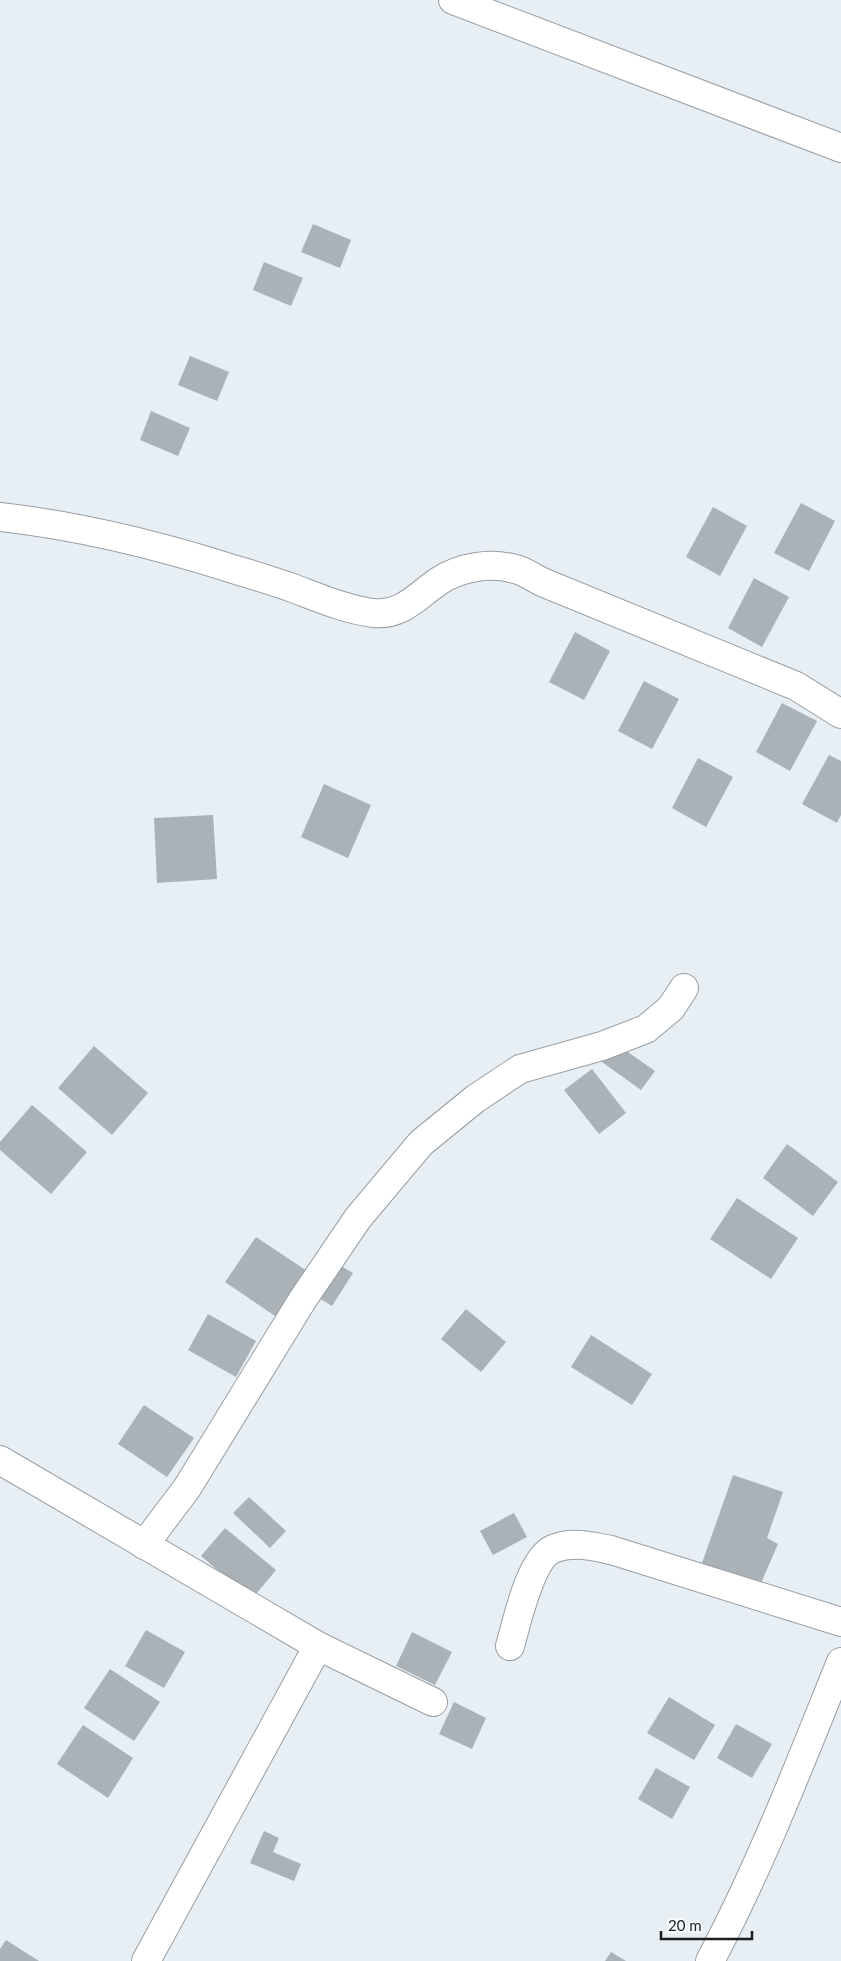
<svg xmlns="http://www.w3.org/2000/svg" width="841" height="1961" font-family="Lato,sans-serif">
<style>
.building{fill:#abb2b7}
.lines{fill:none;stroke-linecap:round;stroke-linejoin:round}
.minor-casing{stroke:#989ea3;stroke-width:30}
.minor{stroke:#fff;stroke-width:28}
</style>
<rect width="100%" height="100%" fill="#e7eef4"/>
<g class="building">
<path d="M313,224L351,240L340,268L301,252Z"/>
<path d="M264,262L303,278L291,306L253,290Z"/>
<path d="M190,356L229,372L217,401L178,385Z"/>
<path d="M151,411L190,428L178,456L140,440Z"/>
<path d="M801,503L835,521L809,571L774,553Z"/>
<path d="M713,507L747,526L720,576L686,557Z"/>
<path d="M754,578L789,597L762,647L728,628Z"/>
<path d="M575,632L610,651L584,700L549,682Z"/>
<path d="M644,681L679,699L652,749L618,731Z"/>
<path d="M782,703L817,721L790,771L756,752Z"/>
<path d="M829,755L841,761V815L837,823L802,804Z"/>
<path d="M698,758L733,777L706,827L672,808Z"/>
<path d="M324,784L371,805L348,858L301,837Z"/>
<path d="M213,815L217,879L157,883L154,818Z"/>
<path d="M615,1043L655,1071L641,1090L602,1062Z"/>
<path d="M94,1046L148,1093L112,1135L58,1088Z"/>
<path d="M592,1069L626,1113L599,1134L564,1090Z"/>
<path d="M32,1105L87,1152L51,1194L0,1150V1142Z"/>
<path d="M787,1144L838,1182L813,1216L763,1178Z"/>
<path d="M737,1198L798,1238L771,1279L710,1239Z"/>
<path d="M256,1237L307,1271L275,1316L225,1282Z"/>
<path d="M334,1262L353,1273L332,1306L314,1295Z"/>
<path d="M466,1309L506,1342L481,1372L441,1339Z"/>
<path d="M208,1314L256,1341L236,1377L188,1350Z"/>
<path d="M591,1335L652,1374L632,1405L571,1367Z"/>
<path d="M144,1405L194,1438L167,1477L118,1444Z"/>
<path d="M733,1475L783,1492L767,1538L778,1544L758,1590L701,1566Z"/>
<path d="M249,1497L286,1531L270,1548L233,1513Z"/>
<path d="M514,1513L527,1537L493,1555L480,1531Z"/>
<path d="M225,1528L276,1570L252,1599L201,1556Z"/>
<path d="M146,1630L185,1652L164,1688L125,1666Z"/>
<path d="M412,1632L452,1652L435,1685L396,1666Z"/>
<path d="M110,1669L160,1702L134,1741L84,1708Z"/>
<path d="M669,1697L715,1725L694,1760L647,1733Z"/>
<path d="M454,1702L486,1718L472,1749L439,1734Z"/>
<path d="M736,1724L772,1744L752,1778L717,1758Z"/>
<path d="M83,1725L133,1758L108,1798L57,1764Z"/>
<path d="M656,1768L690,1787L672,1819L638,1799Z"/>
<path d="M264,1831L279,1838L273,1852L301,1864L294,1881L250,1863Z"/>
<path d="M6,1940L39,1961H0V1949Z"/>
<path d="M611,1952L626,1961H605Z"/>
</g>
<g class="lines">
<g class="minor-casing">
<g id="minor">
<path d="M453,0L841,148"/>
<path d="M0,517C81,526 158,545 236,570C254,575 272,581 290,587C317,597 344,609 373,613C402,616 417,596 439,581C460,567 491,562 515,569C524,571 534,578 542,582L796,686L841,714"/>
<path d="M0,1460L318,1646L433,1702"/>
<path d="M144,1545L187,1488L303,1299L358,1218L421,1143L475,1099L520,1069L602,1046L646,1029L671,1008L684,988"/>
<path d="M510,1646C517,1622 530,1559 553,1549C572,1541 592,1546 611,1550L841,1622"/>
<path d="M146,1961L318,1646"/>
<path d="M710,1961C761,1865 800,1763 841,1662"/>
</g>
</g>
<use href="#minor" class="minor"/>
</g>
<path d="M661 1931v8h91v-8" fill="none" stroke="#1a1d1f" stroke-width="2.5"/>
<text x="668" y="1931" font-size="15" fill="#1a1d1f" stroke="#f7fbfe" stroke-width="4" paint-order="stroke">20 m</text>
</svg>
